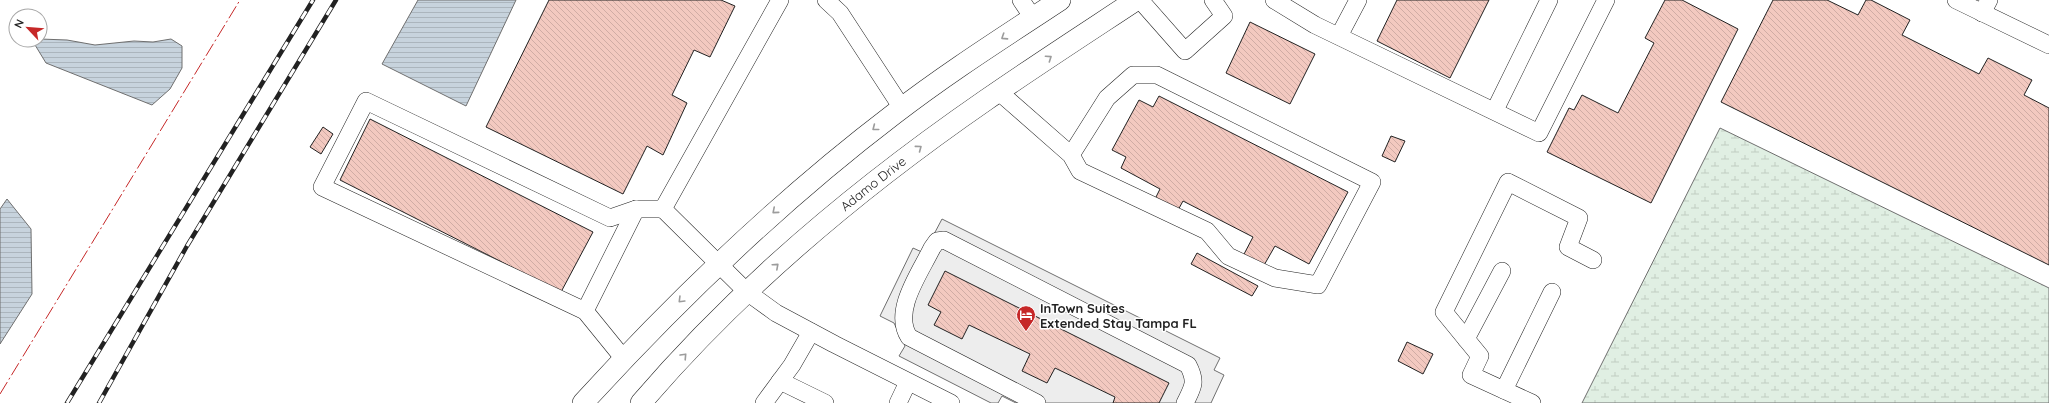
<svg xmlns="http://www.w3.org/2000/svg" width="2049" height="403" font-family="Quicksand,sans-serif">
<style>
.wetland{fill:url(#wetland-marsh);stroke:#6f6f6f}
.parking{fill:#ededed;stroke:#6f6f6f}
.water{fill:url(#water-rules);stroke:#6f6f6f}
.building{fill:url(#building-back-hatch);stroke:#222}
.lines{fill:none;stroke-linecap:round;stroke-linejoin:round}
.minor-casing{stroke:#222;stroke-width:18}
.major-casing{stroke:#222;stroke-width:22}
.minor{stroke:#fff;stroke-width:17}
.major{stroke:#fff;stroke-width:21}
.rail-casing{stroke:#222;stroke-width:4.5}
.rail{stroke:#fff;stroke-width:3;stroke-dasharray:9;stroke-linecap:butt}
.power{stroke:#c62828;stroke-width:1;stroke-dasharray:14 3 2 3;stroke-linecap:butt}
.oneway{stroke:#9c9c9c}
.labels{text-anchor:middle;stroke-width:3;stroke-linejoin:round;paint-order:stroke}
.street-label{font-size:13px;fill:#222;stroke:#fff}
.poi-label{font-size:13px;font-weight:bold;fill:#222;stroke:#fff;text-anchor:start}
</style>
<defs>
<pattern id="wetland-marsh" width="20" height="14" patternUnits="userSpaceOnUse"><rect width="20" height="14" fill="#e0efe3"/><path d="M1 5h8M5 5V1M11 12h8M15 12V8" fill="none" stroke="#c0cdc2"/></pattern>
<pattern id="water-rules" width="6" height="5" patternUnits="userSpaceOnUse"><rect width="6" height="5" fill="#c7d3dd"/><path d="M0 2.5h6" fill="none" stroke="#abb5bd"/></pattern>
<pattern id="building-back-hatch" width="6" height="6" patternUnits="userSpaceOnUse"><rect width="6" height="6" fill="#f3c9c0"/><path d="M-1 5l2 2M0 0l6 6M5-1l2 2" fill="none" stroke="#d0aca5"/></pattern>
</defs>
<rect width="100%" height="100%" fill="#fff"/>
<path class="wetland" d="M1720,128L2049,288V403H1582Z"/>
<path class="parking" d="M942,219L1220,358L1214,370L1224,375L1211,403H1016L1002,396L998,403H991L899,356L905,346L894,323L880,316L913,248L924,253Z"/>
<g class="water">
<path d="M418,0H516L466,106L382,64Z"/>
<path d="M40,39L67,40L95,45L134,41L153,42L171,39L182,46V68L170,89L152,105L46,63L32,40Z"/>
<path d="M7,199L31,229L32,294L0,344V209Z"/>
</g>
<g class="building">
<path d="M549,0H721L735,6L710,57L694,50L672,95L687,103L663,155L647,146L623,194L486,127Z"/>
<path d="M1397,0H1489L1450,78L1377,41Z"/>
<path d="M1665,0H1682L1738,29L1651,203L1547,152L1569,108L1574,110L1582,95L1618,113L1654,43L1645,38Z"/>
<path d="M1773,0H1827L1858,15L1866,0H1871L1910,20L1902,35L1979,74L1988,58L2032,80L2024,95L2049,108V265L1721,102Z"/>
<path d="M1250,22L1315,54L1290,104L1226,73Z"/>
<path d="M1159,96L1348,192L1309,264L1275,246L1263,267L1243,256L1253,237L1183,201L1177,212L1155,199L1160,189L1121,168L1126,157L1112,150L1139,100L1153,107Z"/>
<path d="M370,119L593,232L561,292L340,180Z"/>
<path d="M323,127L333,134L321,154L310,147Z"/>
<path d="M1391,136L1405,141L1395,162L1382,156Z"/>
<path d="M1197,253L1258,286L1252,296L1191,264Z"/>
<path d="M945,271L1169,383L1159,403H1113L1115,397L1055,368L1047,383L1022,371L1030,354L969,325L962,339L934,325L941,312L928,305Z"/>
<path d="M1407,342L1433,354L1423,374L1398,361Z"/>
</g>
<g class="lines">
<g class="minor-casing">
<g id="minor">
<path d="M780,0L663,209L747,292L776,313L834,344L951,403"/>
<path d="M826,0L840,13L902,108"/>
<path d="M1021,0L1033,18"/>
<path d="M1140,0L1185,51L1224,16L1213,0"/>
<path d="M1274,0L1315,25L1539,133L1606,0"/>
<path d="M1956,0L2049,45"/>
<path d="M1982,13L1989,0"/>
<path d="M1339,36L1358,0"/>
<path d="M998,91L1071,155L1107,98L1133,75H1157L1372,182L1318,285L1275,278L1228,256L1207,231L1080,171L1071,155"/>
<path d="M1495,110L1549,0"/>
<path d="M585,311L636,209"/>
<path d="M1466,339L1502,271"/>
<path d="M624,359L585,311L322,187L366,101L610,218L636,209H663"/>
<path d="M780,381L825,403"/>
<path d="M1504,390L1552,292"/>
<path d="M764,403L792,365L811,332"/>
<path d="M898,403L908,382"/>
<path d="M1037,403L909,337C892,311 920,273 932,248L937,241L944,240L1188,365C1197,382 1193,387 1185,403"/>
<path d="M1532,403L1471,375L1480,356L1444,312L1508,182L1579,218L1568,247L1593,260"/>
</g>
</g>
<g class="major-casing">
<g id="major">
<path d="M583,403C679,298 781,200 894,114C947,73 1004,37 1060,0"/>
<path id="s1" d="M641,403C740,287 860,187 986,100C1035,66 1086,33 1136,0"/>
</g>
</g>
<use href="#minor" class="minor"/>
<use href="#major" class="major"/>
<g class="rail-casing">
<g id="rail">
<path d="M67,403L313,0"/>
<path d="M99,403L187,246L336,0"/>
</g>
</g>
<use href="#rail" class="rail"/>
<path class="power" d="M0,394L240,0"/>
</g>
<defs><path id="oneway-chevron" d="M-2-3.5L2.5 0L-2 3.5" fill="none" stroke-width="1.6" stroke-linecap="round" stroke-linejoin="round"/></defs>
<g class="oneway">
<use href="#oneway-chevron" transform="translate(1004 37) rotate(147)"/>
<use href="#oneway-chevron" transform="translate(1049 58) rotate(-34)"/>
<use href="#oneway-chevron" transform="translate(875 128) rotate(142)"/>
<use href="#oneway-chevron" transform="translate(919 148) rotate(-37)"/>
<use href="#oneway-chevron" transform="translate(775 211) rotate(139)"/>
<use href="#oneway-chevron" transform="translate(776 266) rotate(-42)"/>
<use href="#oneway-chevron" transform="translate(681 300) rotate(135)"/>
<use href="#oneway-chevron" transform="translate(684 356) rotate(-47)"/>
</g>
<defs>
<g id="hotel-pin" transform="scale(1)"><path d="M0 17L-7.5 6A9.5 9.5 0 1 1 7.5 6Z" fill="#c62828" stroke="#fff"/><path d="M-6-4.5h1.5V1H6V5H4.5V3h-9V5H-6ZM-4 0a1.8 1.8 0 1 1 3.6 0ZM.5 0V-2.5h3Q6-2.5 6 0Z" fill="#fff"/></g>
</defs>
<g fill-rule="evenodd">
<use href="#hotel-pin" x="1026" y="315"/>
</g>
<g class="labels">
<g class="street-label">
<text dy="5" stroke="none"><textPath href="#s1" startOffset="320">Adamo Drive</textPath></text>
</g>
<g class="poi-label">
<text x="1040" y="313">InTown Suites<tspan x="1040" dy="15">Extended Stay Tampa FL</tspan></text>
</g>
</g>
<g transform="translate(28 28) rotate(296)"><circle r="19" fill="#ffffff" stroke="#a7a7a7"/>
<path d="M0-3L7 15L0 10L-7 15Z" fill="#c62828"/>
<text y="-6" font-size="11" font-weight="bold" text-anchor="middle" fill="#222222">N</text>
</g>
</svg>
